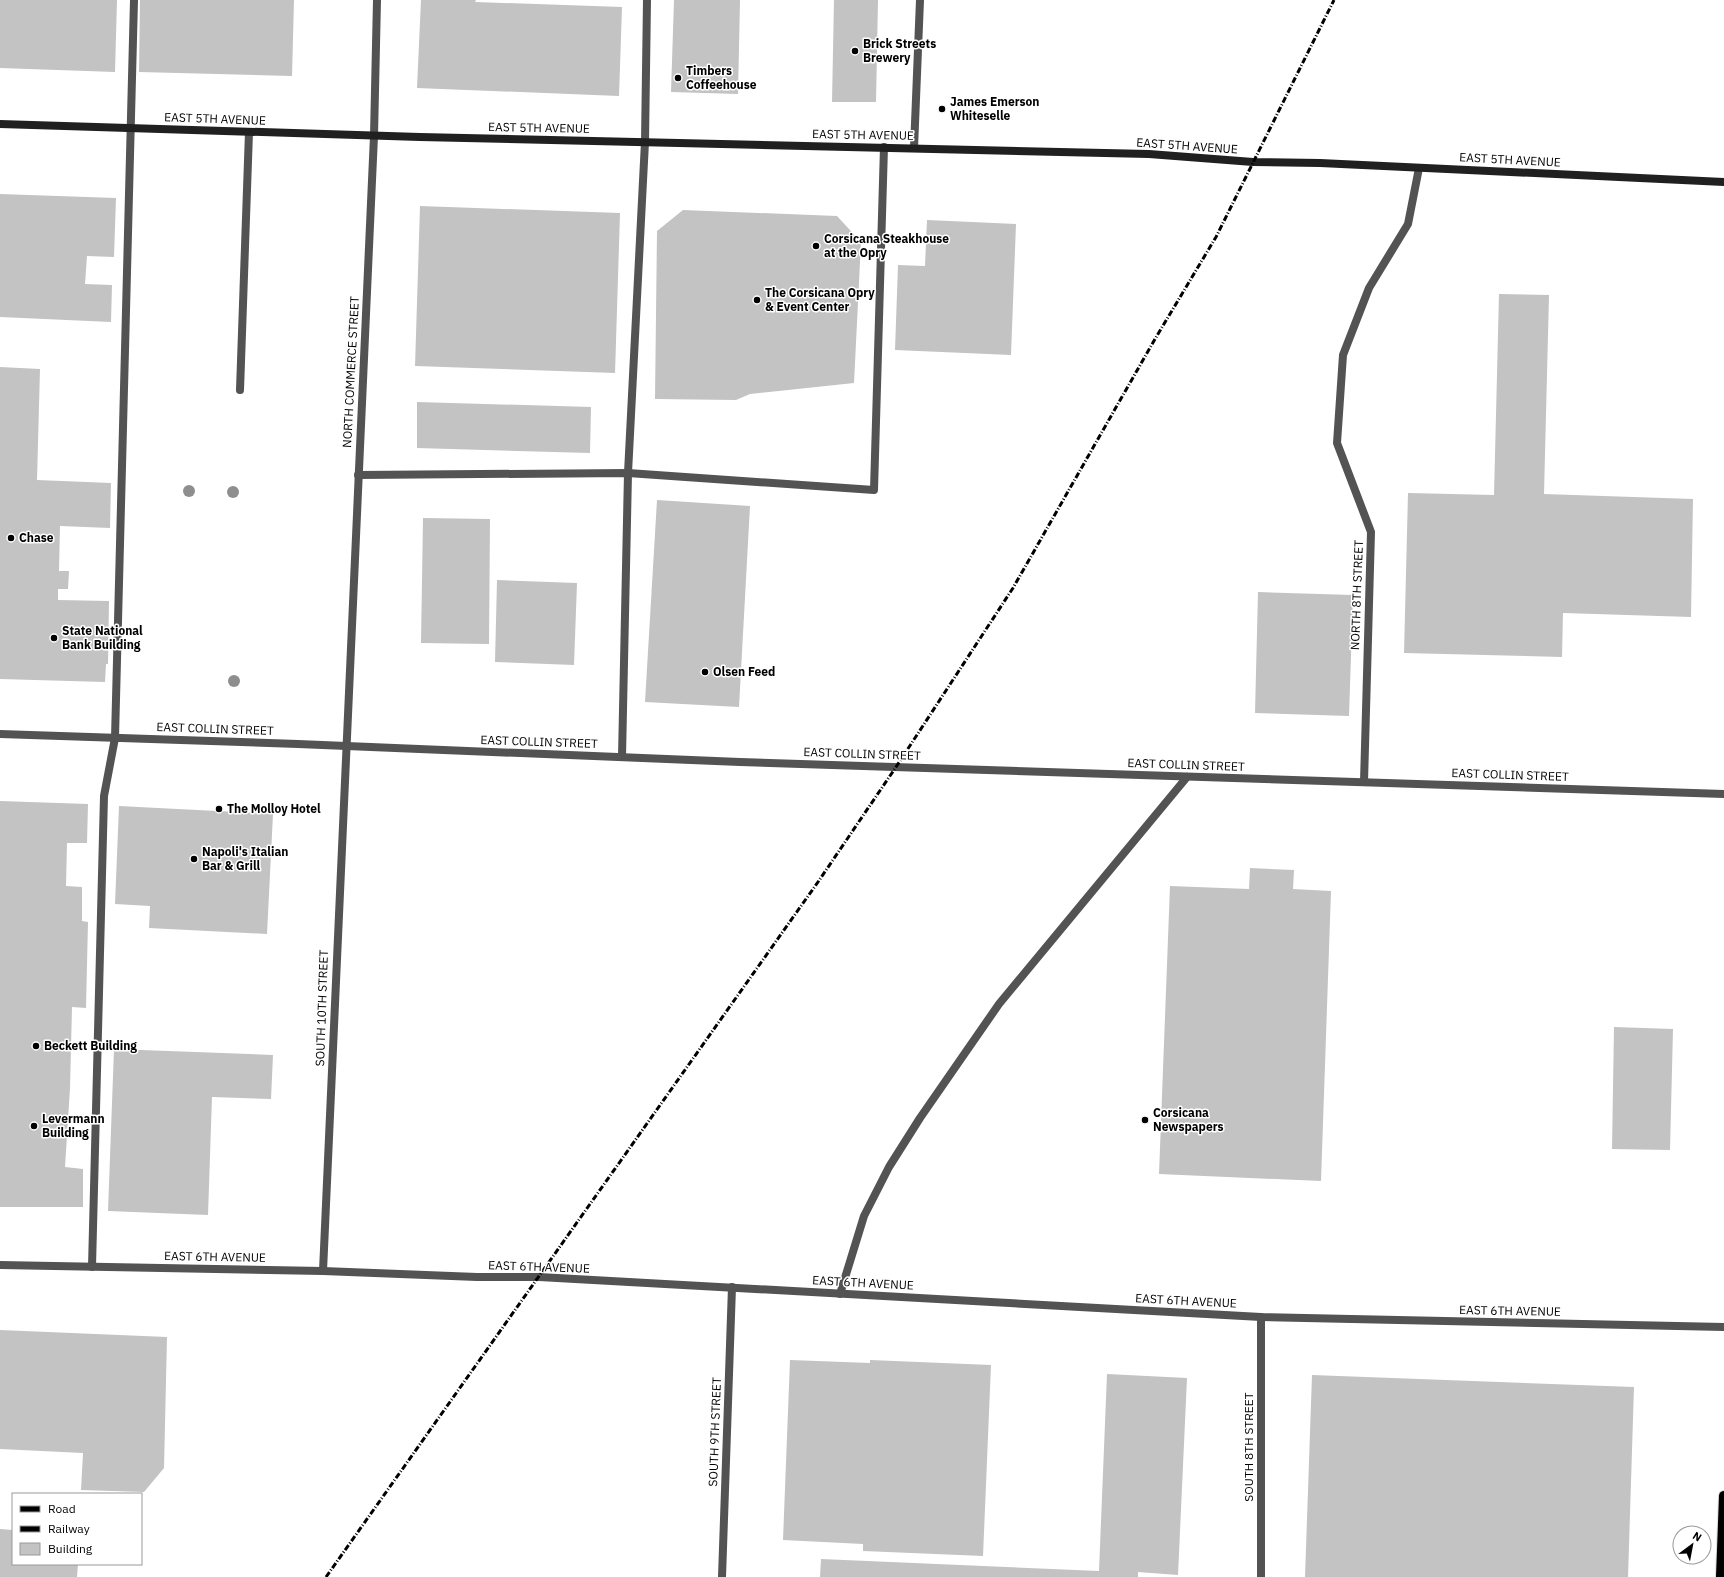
<svg xmlns="http://www.w3.org/2000/svg" width="1724" height="1577" font-family="'IBM Plex Sans',sans-serif">
<style>
.building{fill:#c3c3c3}
.lines{fill:none;stroke-linecap:round;stroke-linejoin:round}
.primary-casing{stroke:#dbdbdb;stroke-width:12}
.lane{stroke:#535353;stroke-width:8}
.street{stroke:#535353;stroke-width:8}
.secondary{stroke:#202020;stroke-width:8}
.primary{stroke:#000;stroke-width:10}
.rail{stroke:#000;stroke-width:3;stroke-dasharray:6 2 1 2;stroke-linecap:butt}
.tree{fill:#8e8e8e}
.poi-dot{fill:#000;stroke:#fff;stroke-width:1.5}
.labels{text-anchor:middle;stroke-width:3;stroke-linejoin:round;paint-order:stroke}
.poi-label{font-size:12px;font-weight:bold;fill:#000;stroke:#fff;text-anchor:start}
.street-label{font-size:12px;fill:#000;stroke:#fff}
</style>
<rect width="100%" height="100%" fill="#fff"/>
<g class="building">
<path d="M0,0H117L115,72L0,68Z"/>
<path d="M140,0H294L292,76L139,72Z"/>
<path d="M421,0H476L475,2L622,7L619,96L417,88Z"/>
<path d="M674,0H740L738,94L671,92Z"/>
<path d="M834,0H878L876,102H832Z"/>
<path d="M0,194L116,198L114,257L87,256L85,284L112,285L111,322L0,317Z"/>
<path d="M420,206L620,213L615,373L415,366Z"/>
<path d="M683,210L837,216L861,242L854,383L750,394L736,400L655,399L657,231Z"/>
<path d="M927,220L1016,224L1011,355L895,350L898,265L925,266Z"/>
<path d="M1499,294L1549,295L1544,494L1693,499L1691,617L1563,613L1562,657L1404,653L1408,493L1494,495Z"/>
<path d="M0,367L40,369L37,480L111,483L110,528L60,526L59,571H69L68,589H58V600L109,601L108,664H106L105,682L0,679Z"/>
<path d="M417,402L591,407L590,453L417,448Z"/>
<path d="M657,500L750,506L739,707L645,702Z"/>
<path d="M423,518L490,519L489,644L421,643Z"/>
<path d="M497,580L577,583L574,665L495,662Z"/>
<path d="M1258,592L1353,595L1349,716L1255,713Z"/>
<path d="M0,801L88,804L87,843H67L66,886L82,887V921L88,922L86,1008L72,1007L70,1088L65,1167L83,1169V1207H0Z"/>
<path d="M119,806L273,814L267,934L149,928L150,906L115,904Z"/>
<path d="M1250,868L1294,870L1293,889L1331,891L1321,1181L1159,1174L1170,886L1249,889Z"/>
<path d="M1614,1027L1673,1029L1670,1150L1612,1149Z"/>
<path d="M114,1049L273,1055L271,1099L212,1097L208,1215L108,1211Z"/>
<path d="M0,1330L167,1337L164,1468L144,1492L81,1490L83,1453L0,1449Z"/>
<path d="M790,1360L870,1363V1360L991,1365L983,1556L863,1551V1544L783,1540Z"/>
<path d="M1107,1374L1187,1378L1178,1575L1138,1572V1577H820L821,1559L1099,1571Z"/>
<path d="M1312,1375L1634,1387L1628,1577H1305Z"/>
<path d="M0,1529L13,1530V1564H78L77,1577H0Z"/>
</g>
<g class="lines">
<g class="primary-casing">
<path id="primary" d="M1721,1577L1724,1496"/>
</g>
<g class="lane">
<path d="M240,390L249,132"/>
<path d="M358,475L628,473L874,490L884,147"/>
<path d="M622,757L628,473L645,142L647,0"/>
<path d="M1364,782L1371,532L1337,443L1343,355L1369,288L1408,224L1419,168"/>
<path d="M92,1267L104,796L115,738L134,0"/>
<path d="M840,1294L864,1216L889,1167L920,1118L999,1004L1187,777"/>
</g>
<g class="street">
<path d="M914,148L920,0"/>
<path d="M0,734L298,744L740,762L1724,794"/>
<path d="M0,1265L323,1271L477,1277H539L1261,1317L1724,1327"/>
<path d="M323,1271L374,136L377,0"/>
<path d="M722,1577L732,1287"/>
<path d="M1261,1577V1317"/>
</g>
<path class="secondary" d="M0,124L420,137L1149,154L1253,162L1320,163L1724,182"/>
<use href="#primary" class="primary"/>
<path class="rail" d="M326,1577L818,882L896,767L1013,588L1155,339L1216,237L1334,0"/>
</g>
<g class="tree">
<circle cx="189" cy="491" r="6"/>
<circle cx="233" cy="492" r="6"/>
<circle cx="234" cy="681" r="6"/>
</g>
<g class="poi-dot">
<circle cx="855" cy="51" r="4"/>
<circle cx="678" cy="78" r="4"/>
<circle cx="942" cy="109" r="4"/>
<circle cx="816" cy="246" r="4"/>
<circle cx="757" cy="300" r="4"/>
<circle cx="11" cy="538" r="4"/>
<circle cx="54" cy="638" r="4"/>
<circle cx="705" cy="672" r="4"/>
<circle cx="219" cy="809" r="4"/>
<circle cx="194" cy="859" r="4"/>
<circle cx="36" cy="1046" r="4"/>
<circle cx="1145" cy="1120" r="4"/>
<circle cx="34" cy="1126" r="4"/>
</g>
<g class="labels">
<g class="poi-label">
<text x="863" y="48">Brick Streets<tspan x="863" dy="14">Brewery</tspan></text>
<text x="686" y="75">Timbers<tspan x="686" dy="14">Coffeehouse</tspan></text>
<text x="950" y="106">James Emerson<tspan x="950" dy="14">Whiteselle</tspan></text>
<text x="824" y="243">Corsicana Steakhouse<tspan x="824" dy="14">at the Opry</tspan></text>
<text x="765" y="297">The Corsicana Opry<tspan x="765" dy="14">&amp; Event Center</tspan></text>
<text x="19" y="542">Chase</text>
<text x="62" y="635">State National<tspan x="62" dy="14">Bank Building</tspan></text>
<text x="713" y="676">Olsen Feed</text>
<text x="227" y="813">The Molloy Hotel</text>
<text x="202" y="856">Napoli's Italian<tspan x="202" dy="14">Bar &amp; Grill</tspan></text>
<text x="44" y="1050">Beckett Building</text>
<text x="1153" y="1117">Corsicana<tspan x="1153" dy="14">Newspapers</tspan></text>
<text x="42" y="1123">Levermann<tspan x="42" dy="14">Building</tspan></text>
</g>
<g class="street-label">
<text transform="translate(215 119) rotate(2)" y="4">EAST 5TH AVENUE</text>
<text transform="translate(539 128) rotate(1)" y="4">EAST 5TH AVENUE</text>
<text transform="translate(863 135) rotate(1)" y="4">EAST 5TH AVENUE</text>
<text transform="translate(1187 146) rotate(4)" y="4">EAST 5TH AVENUE</text>
<text transform="translate(1510 160) rotate(3)" y="4">EAST 5TH AVENUE</text>
<text transform="translate(351 372) rotate(-87)" y="4">NORTH COMMERCE STREET</text>
<text transform="translate(1357 595) rotate(-88)" y="4">NORTH 8TH STREET</text>
<text transform="translate(215 729) rotate(2)" y="4">EAST COLLIN STREET</text>
<text transform="translate(539 742) rotate(2)" y="4">EAST COLLIN STREET</text>
<text transform="translate(862 754) rotate(2)" y="4">EAST COLLIN STREET</text>
<text transform="translate(1186 765) rotate(2)" y="4">EAST COLLIN STREET</text>
<text transform="translate(1510 775) rotate(2)" y="4">EAST COLLIN STREET</text>
<text transform="translate(322 1008) rotate(-88)" y="4">SOUTH 10TH STREET</text>
<text transform="translate(215 1257) rotate(1)" y="4">EAST 6TH AVENUE</text>
<text transform="translate(539 1267) rotate(2)" y="4">EAST 6TH AVENUE</text>
<text transform="translate(863 1283) rotate(3)" y="4">EAST 6TH AVENUE</text>
<text transform="translate(1186 1301) rotate(3)" y="4">EAST 6TH AVENUE</text>
<text transform="translate(1510 1311) rotate(1)" y="4">EAST 6TH AVENUE</text>
<text transform="translate(715 1432) rotate(-88)" y="4">SOUTH 9TH STREET</text>
<text transform="translate(1249 1447) rotate(-90)" y="4">SOUTH 8TH STREET</text>
</g>
</g>
<rect x="12" y="1493" width="130" height="72" fill="#ffffff" stroke="#999999"/>
<rect x="20" y="1506" width="20" height="6" fill="#000000" stroke="#999999"/>
<text x="48" y="1513" font-size="12" fill="#000000">Road</text>
<rect x="20" y="1526" width="20" height="6" fill="#000000" stroke="#999999"/>
<text x="48" y="1533" font-size="12" fill="#000000">Railway</text>
<rect x="20" y="1543" width="20" height="12" fill="#c3c3c3" stroke="#999999"/>
<text x="48" y="1553" font-size="12" fill="#000000">Building</text>
<g transform="translate(1692 1545) rotate(32)"><circle r="19" fill="#ffffff" stroke="#999999"/>
<path d="M0-3L7 15L0 10L-7 15Z" fill="#000000"/>
<text y="-6" font-size="11" font-weight="bold" text-anchor="middle" fill="#000000">N</text>
</g>
</svg>
